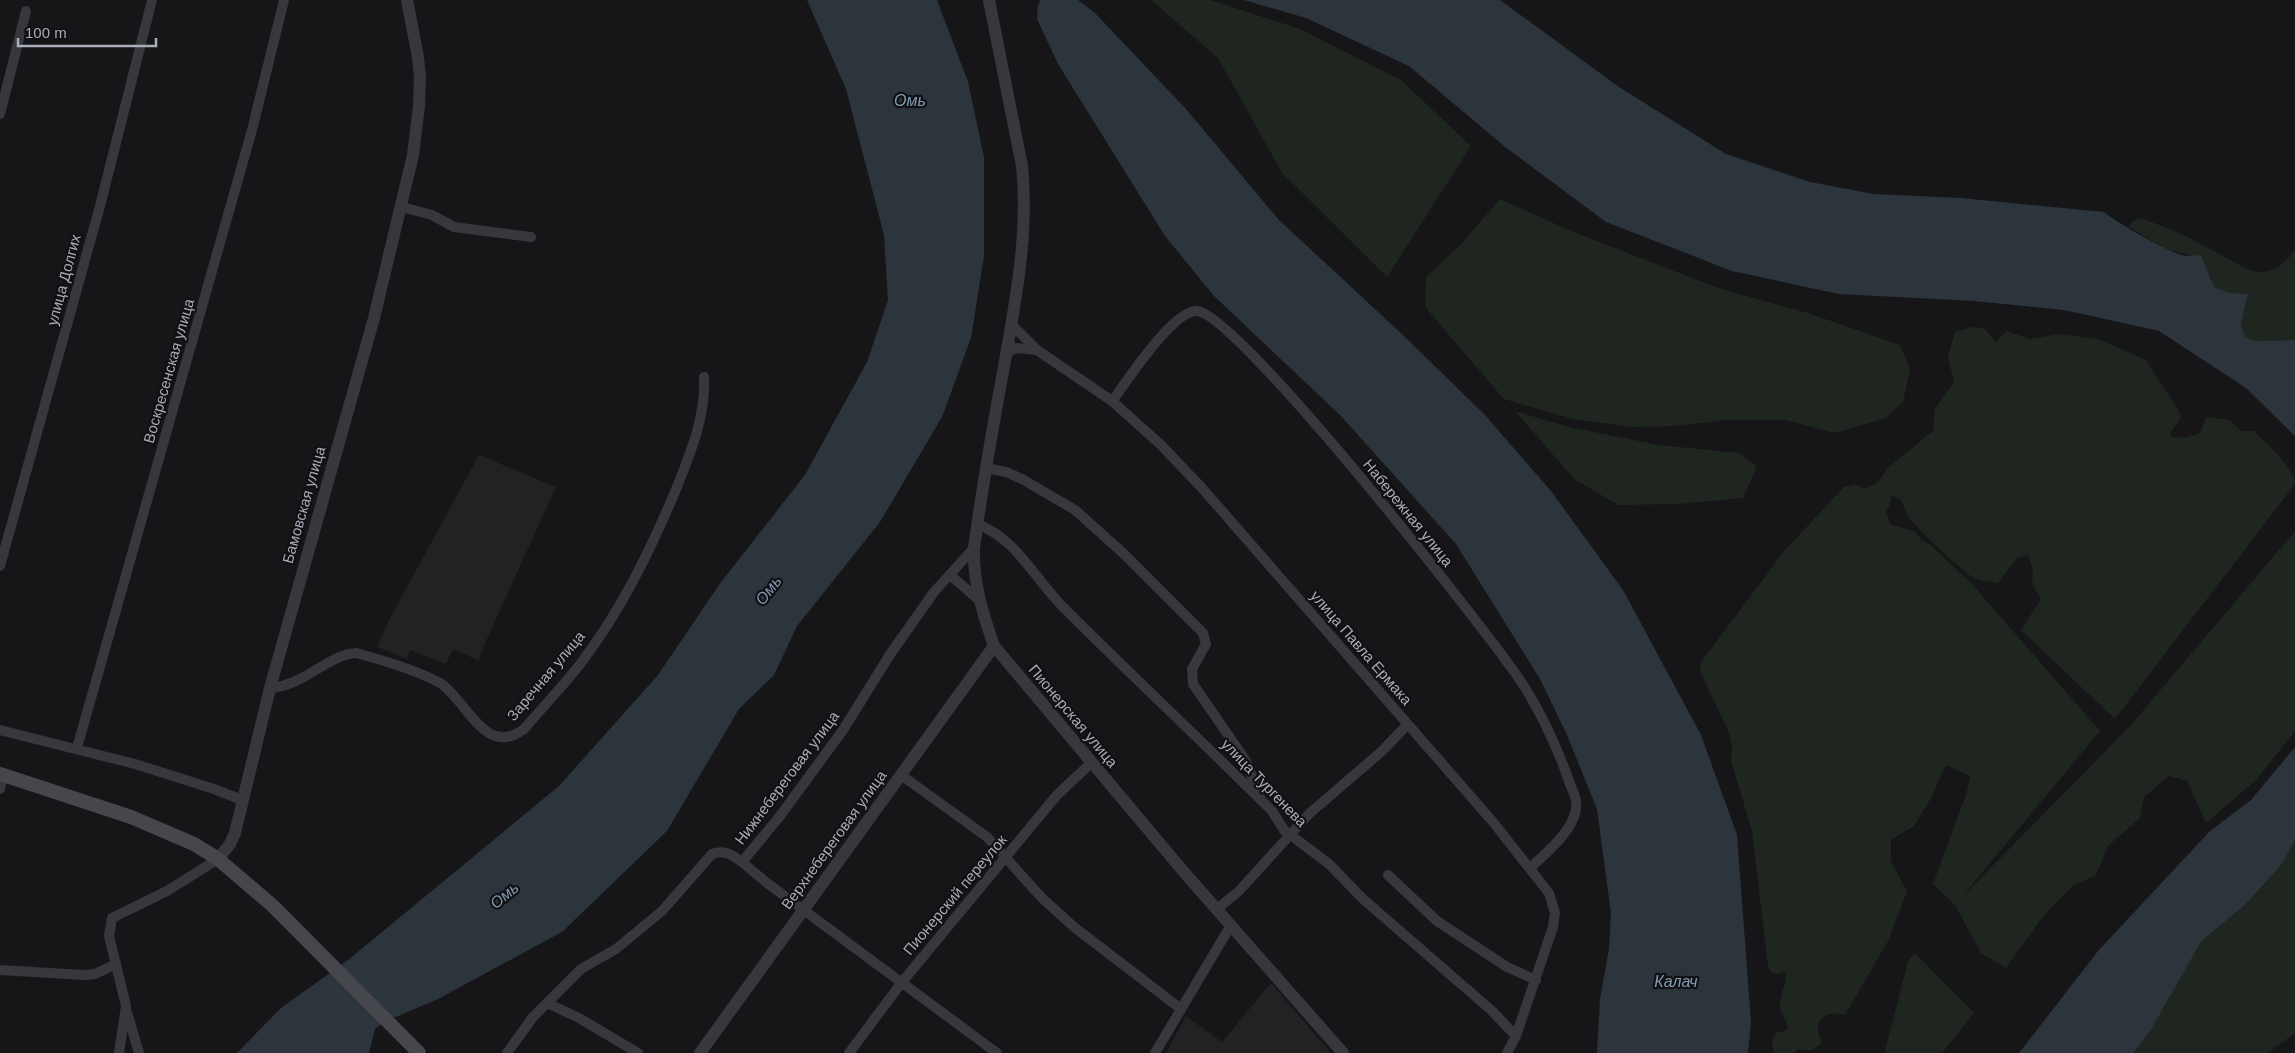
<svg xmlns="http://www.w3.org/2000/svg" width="2295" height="1053" font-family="Helvetica,sans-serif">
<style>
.built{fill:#222225}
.green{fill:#1e261f}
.water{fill:#2c353c}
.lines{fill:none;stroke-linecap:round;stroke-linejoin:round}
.minor{stroke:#37383d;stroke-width:10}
.tertiary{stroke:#37383d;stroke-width:12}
.secondary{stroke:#45474d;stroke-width:14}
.labels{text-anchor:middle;stroke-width:4.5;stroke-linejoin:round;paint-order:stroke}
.street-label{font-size:15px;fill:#a8adb8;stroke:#111113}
.water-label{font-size:16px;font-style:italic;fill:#7f9bb3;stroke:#111113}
</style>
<rect width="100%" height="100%" fill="#161618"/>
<g class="built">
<path d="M479,455L556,487L481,652L479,661L453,649L446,664L410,650L407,659L377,647L389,620Z"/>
<path d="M1271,983L1331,1053H1166L1186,1016L1222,1042Z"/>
</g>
<g class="green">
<path d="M1151,0H1210L1300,29L1401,80L1471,146L1387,277L1282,173L1218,58Z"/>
<path d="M1500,199L1571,231L1718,288L1808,313L1900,345L1910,369L1903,402L1886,418L1834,433L1786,420H1728L1673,426L1633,427L1573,419L1504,399L1425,307L1426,277L1463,242Z"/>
<path d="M2141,218L2182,234L2249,270C2270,276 2282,267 2295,250V340L2255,341L2245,337L2241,324L2248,295L2230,293L2214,287L2201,255C2174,257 2152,240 2129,227L2133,221Z"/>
<path d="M1972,327L1985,329L1996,343L2006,331L2030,339L2058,334L2099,339L2146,360L2178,409L2181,418L2170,433L2172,437L2184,438L2200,433L2206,417L2230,420L2241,431H2254C2266,443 2295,468 2295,484L2115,719L2021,630L2041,599L2032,584L2033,570L2028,556L2018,557L1998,583C1990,581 1978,581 1972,577C1959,568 1913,526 1907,514C1901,503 1906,500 1891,496L1890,504L1886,512L1890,524L1916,532L1921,540L1931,545L1973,585L2100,731L1961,898L2130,726L2295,531V731L2256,780L2206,823L2187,781L2169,776L2144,797L2140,818L2108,846L2096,875L2074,885L2044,915L2006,968L1981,953L1955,905L1933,884L1966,795L1970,776L1946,765L1930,800L1914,826L1891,840V862L1907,891L1888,941L1845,1015C1823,1010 1811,1021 1822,1043L1812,1050L1797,1049L1795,1053H1774L1772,1040L1777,1032L1785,1031L1788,1027C1786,1021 1781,1014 1780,1008C1778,995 1789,984 1785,971L1777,974L1770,972L1768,966L1752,831L1731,761L1732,746L1729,733L1700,671L1701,662L1785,550L1844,487L1855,484L1864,489L1878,482L1889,467L1934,430V410L1954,382L1948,356L1955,332Z"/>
<path d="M1515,411L1569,427L1659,445L1739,453L1757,466L1743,498L1678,504L1618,505L1574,479Z"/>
<path d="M2295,840V1033L2268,1053H2133L2152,1028L2201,942L2247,903L2282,864Z"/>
<path d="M1915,953L1974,1013L1942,1053H1887L1885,1051L1908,961Z"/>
</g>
<g class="water">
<path d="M807,0H937L968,82L984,157V256L971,338L942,417L880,522L797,626L774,675L739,709L667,831L562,932L438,999L384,1022L375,1029L369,1053H237L281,1008L348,960L559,786L658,675L721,582L805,475L867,362L888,300L884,235L846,89Z"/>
<path d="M1041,0H1078L1095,13L1186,109L1279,220L1405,337L1484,414L1551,491L1623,590L1701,735L1737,835L1751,1022L1748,1053H1597L1600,999L1609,949L1611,913L1597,809L1567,735L1540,679L1456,544L1341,416L1214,296L1165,236L1058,64L1037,19L1038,5Z"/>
<path d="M1244,0H1500L1619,87L1726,154L1810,182L1874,194L1961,198L2104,212C2117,223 2169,252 2185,256C2190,256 2196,255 2201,255L2214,287L2230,293L2248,294L2241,324L2245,337L2255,341L2295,340V436L2246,388L2159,331L2064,310L1974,301L1839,294L1732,271L1606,222L1504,146L1409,66L1306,18Z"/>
<path d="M2295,747V840L2282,864L2247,903L2201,942L2152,1028L2133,1053H2019L2098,951L2210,831L2251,800Z"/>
</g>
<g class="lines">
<g class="minor">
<path d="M0,114L26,11"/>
<path d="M402,207L432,215L454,227L531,237"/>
<path d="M1011,324L1037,350L1112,401L1161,445L1202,488L1493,822L1549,893L1555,913L1553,927L1516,1036L1507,1053"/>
<path d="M1006,353L1016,348L1037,350"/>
<path d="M1112,401C1127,381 1173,310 1197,311C1238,314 1488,632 1522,683C1542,714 1557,747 1569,781C1571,787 1575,795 1576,801C1580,826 1546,853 1530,868"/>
<path d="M986,468L1006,472L1022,479L1075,510L1123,553L1203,633L1206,644L1192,669L1193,684L1246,761L1260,798"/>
<path d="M977,524C1017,539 1034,578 1063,607C1132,676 1203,742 1272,811L1284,830L1329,864L1363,899L1491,1010L1516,1036"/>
<path d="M0,566L100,206L152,0"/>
<path d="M950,575L979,600"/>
<path d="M270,688C306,685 327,655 356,653C382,660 417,670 440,683C466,699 485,759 524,729C543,707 563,686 581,663C622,609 651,549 677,487C691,452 706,415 704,377"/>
<path d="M0,730L135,764L214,789L242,800"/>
<path d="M77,748L252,130L284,0"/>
<path d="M901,775L987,837L1042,898L1074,927L1181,1009"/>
<path d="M0,789L3,775"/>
<path d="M742,862L767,883L997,1053"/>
<path d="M1388,875L1437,921L1507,967L1536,980"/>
<path d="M1217,909L1239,891L1310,813L1381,752L1407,725"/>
<path d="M0,970L83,975L95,974L116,964"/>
<path d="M547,1003L579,1018L638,1053"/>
<path d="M127,1012L139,1053"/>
<path d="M119,1053L126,1006L109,936L112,918L167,891L218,859"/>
<path d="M507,1053L533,1017L581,969L616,949L662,911L712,854C725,849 732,855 742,862L780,816L843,730L891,653L934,592L974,548"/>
<path d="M849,1053L902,982L1057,795L1091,763"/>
<path d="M1155,1053L1231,925"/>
</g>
<g class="tertiary">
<path d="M989,0L1022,166C1029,235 1015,304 1003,372C992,431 982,489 974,548C973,583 983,614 994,646L1183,871L1343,1053"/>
<path d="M218,859L230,844L235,833L270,688L374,318L413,155L419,106L420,77L418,57L407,0"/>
<path d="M700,1053L994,646"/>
</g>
<path class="secondary" d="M0,774L131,817L194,844L218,859L273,906L419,1053"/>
</g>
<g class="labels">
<g class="street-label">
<text transform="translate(64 280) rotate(-75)" y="5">улица Долгих</text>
<text transform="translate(169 371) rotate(-74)" y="5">Воскресенская улица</text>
<text transform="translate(304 505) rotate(-74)" y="5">Бамовская улица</text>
<text transform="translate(1408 513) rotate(51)" y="5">Набережная улица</text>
<text transform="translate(1361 648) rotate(49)" y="5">улица Павла Ермака</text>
<text transform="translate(546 676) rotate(-50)" y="5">Заречная улица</text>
<text transform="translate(1073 716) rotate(50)" y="5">Пионерская улица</text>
<text transform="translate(787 778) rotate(-53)" y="5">Нижнебереговая улица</text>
<text transform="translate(1264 783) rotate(46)" y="5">улица Тургенева</text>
<text transform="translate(834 840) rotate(-54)" y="5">Верхнебереговая улица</text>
<text transform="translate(955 895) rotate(-50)" y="5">Пионерский переулок</text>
</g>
<g class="water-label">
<text x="910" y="106">Омь</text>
<text transform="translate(768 590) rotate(-52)" y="6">Омь</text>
<text transform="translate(504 895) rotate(-40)" y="6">Омь</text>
<text x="1676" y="987">Калач</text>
</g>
</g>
<path d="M18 38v8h138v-8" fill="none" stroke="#a8adb8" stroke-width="2.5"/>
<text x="25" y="38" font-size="15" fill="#a8adb8" stroke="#111113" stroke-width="4" paint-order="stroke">100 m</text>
</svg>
